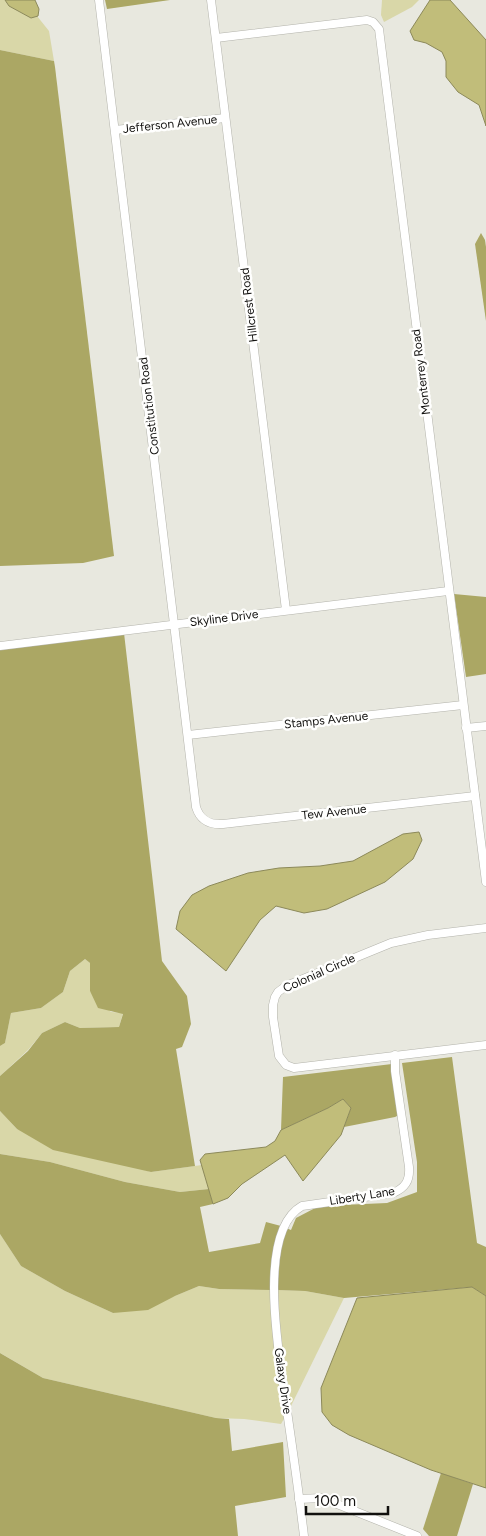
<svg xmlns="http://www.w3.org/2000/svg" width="486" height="1536" font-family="Figtree,sans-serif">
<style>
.green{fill:#d9d7a8}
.forest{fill:#aba764}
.water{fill:#c1bd7a;stroke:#8c895a}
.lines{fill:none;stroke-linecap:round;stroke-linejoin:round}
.minor-casing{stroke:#b3b3ab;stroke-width:9}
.minor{stroke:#fff;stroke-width:8}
.labels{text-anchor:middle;stroke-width:5;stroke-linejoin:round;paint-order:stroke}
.street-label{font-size:12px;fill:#11100e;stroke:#fffffe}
</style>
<rect width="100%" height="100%" fill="#e8e8df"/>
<g class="green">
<path d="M0,0H5L9,6L31,18L37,16L49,31L54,61L0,50Z"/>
<path d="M382,0H419L412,7L384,22L381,15Z"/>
<path d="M85,959L90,963V991L111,1012L123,1013L119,1027L80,1028L65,1022L42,1033L28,1050L0,1076V1046L5,1043L11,1013L41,1008L63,992L70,971Z"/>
<path d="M0,1111L17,1129L151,1172L202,1165L209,1189L180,1192L125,1182L50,1162L0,1154Z"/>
<path d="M0,1234L21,1266L65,1291L113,1313L175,1296L199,1286L219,1289L271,1290L276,1356L285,1417L281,1424L244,1419L216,1418L43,1378L2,1354L0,1353Z"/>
<path d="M277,1290L305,1291L344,1298L290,1408L282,1362Z"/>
</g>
<g class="forest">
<path d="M105,0H170L107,9Z"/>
<path d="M0,50L54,61L55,67L114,556L83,563L0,566Z"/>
<path d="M481,233L485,240L486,247V321L475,244Z"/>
<path d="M454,594L486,597V674L466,677Z"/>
<path d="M124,633L162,961L187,996L191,1024L182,1047L176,1049L195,1166L151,1172L53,1150L17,1129L0,1111V1076L28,1051L42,1033L65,1022L80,1028L119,1027L123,1014L98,1008L90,991V963L85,959L70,971L63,992L41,1008L11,1013L5,1043L0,1046V649Z"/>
<path d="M452,1057L477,1243L486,1247V1296L472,1287L344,1298L305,1291L277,1290L281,1246L286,1228L291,1230L296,1218L319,1206L387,1203L417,1192V1162L402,1063Z"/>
<path d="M392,1064L399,1115L395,1117L344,1127L351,1108L343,1099L328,1108L281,1130L283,1077Z"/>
<path d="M0,1154L50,1162L125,1182L180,1192L209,1189L213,1204L200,1207L209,1252L260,1243L266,1222L281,1226L275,1245L271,1290L219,1289L199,1286L175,1296L148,1310L113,1313L65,1291L21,1266L0,1234Z"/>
<path d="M0,1353L43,1378L216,1418L229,1419L232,1451L283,1442L286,1497L235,1506L238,1536H0Z"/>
<path d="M441,1473L473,1484L457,1536H429L423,1529Z"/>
</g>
<g class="water">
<path d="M5,0H35L39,9L38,16L31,18L9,6Z"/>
<path d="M430,0H450L486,40V126L479,105L458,92L446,77V61L442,52L426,43L414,40L410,31Z"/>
<path d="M419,832L422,840L413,859L385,882L327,909L304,913L276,906L260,920L226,971L176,929L180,911L192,895L209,886L248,873L279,868L320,866L353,861L403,834Z"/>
<path d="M343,1099L351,1108L341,1135L303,1181L285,1155L242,1184L228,1198L213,1204L200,1160L205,1154L266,1147L275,1141L281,1130L328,1108Z"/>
<path d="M472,1287L486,1296V1488L431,1470L349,1435L332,1425L322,1412L321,1388L357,1298Z"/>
</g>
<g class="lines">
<g class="minor-casing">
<g id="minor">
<path d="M99,0L196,807C200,820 209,825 223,824L475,796"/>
<path d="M211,0L286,610"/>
<path d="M216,38L367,20L373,22L379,29L486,882"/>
<path d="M115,130L225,118"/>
<path d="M0,646L448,591"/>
<path d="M466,728L486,726"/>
<path d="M188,735L463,705"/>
<path d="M486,928L428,935L391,943L286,986L278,992L275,997L273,1005V1017L279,1056L286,1065L294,1068L486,1045"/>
<path d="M299,1499L322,1498L417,1536"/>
<path d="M304,1536C299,1494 293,1452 287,1411C281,1365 254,1233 302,1206L393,1193C405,1188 410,1181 409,1167L395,1071V1055"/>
</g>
</g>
<use href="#minor" class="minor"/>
</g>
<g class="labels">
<g class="street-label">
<text transform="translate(170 124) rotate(-6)" y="4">Jefferson Avenue</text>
<text transform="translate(249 305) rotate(-97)" y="4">Hillcrest Road</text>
<text transform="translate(421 372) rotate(-97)" y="4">Monterrey Road</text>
<text transform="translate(149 406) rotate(-97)" y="4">Constitution Road</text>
<text transform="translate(224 618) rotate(-7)" y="4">Skyline Drive</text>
<text transform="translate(326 720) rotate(-6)" y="4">Stamps Avenue</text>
<text transform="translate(334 812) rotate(-6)" y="4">Tew Avenue</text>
<text transform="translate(319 973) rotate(-24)" y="4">Colonial Circle</text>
<text transform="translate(362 1196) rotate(-9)" y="4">Liberty Lane</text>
<text transform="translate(283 1381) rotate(82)" y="4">Galaxy Drive</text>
</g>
</g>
<path d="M306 1506v8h82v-8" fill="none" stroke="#11100e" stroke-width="2.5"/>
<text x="314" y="1506" font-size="15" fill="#11100e" stroke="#fffffe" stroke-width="4" paint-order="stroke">100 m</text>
</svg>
